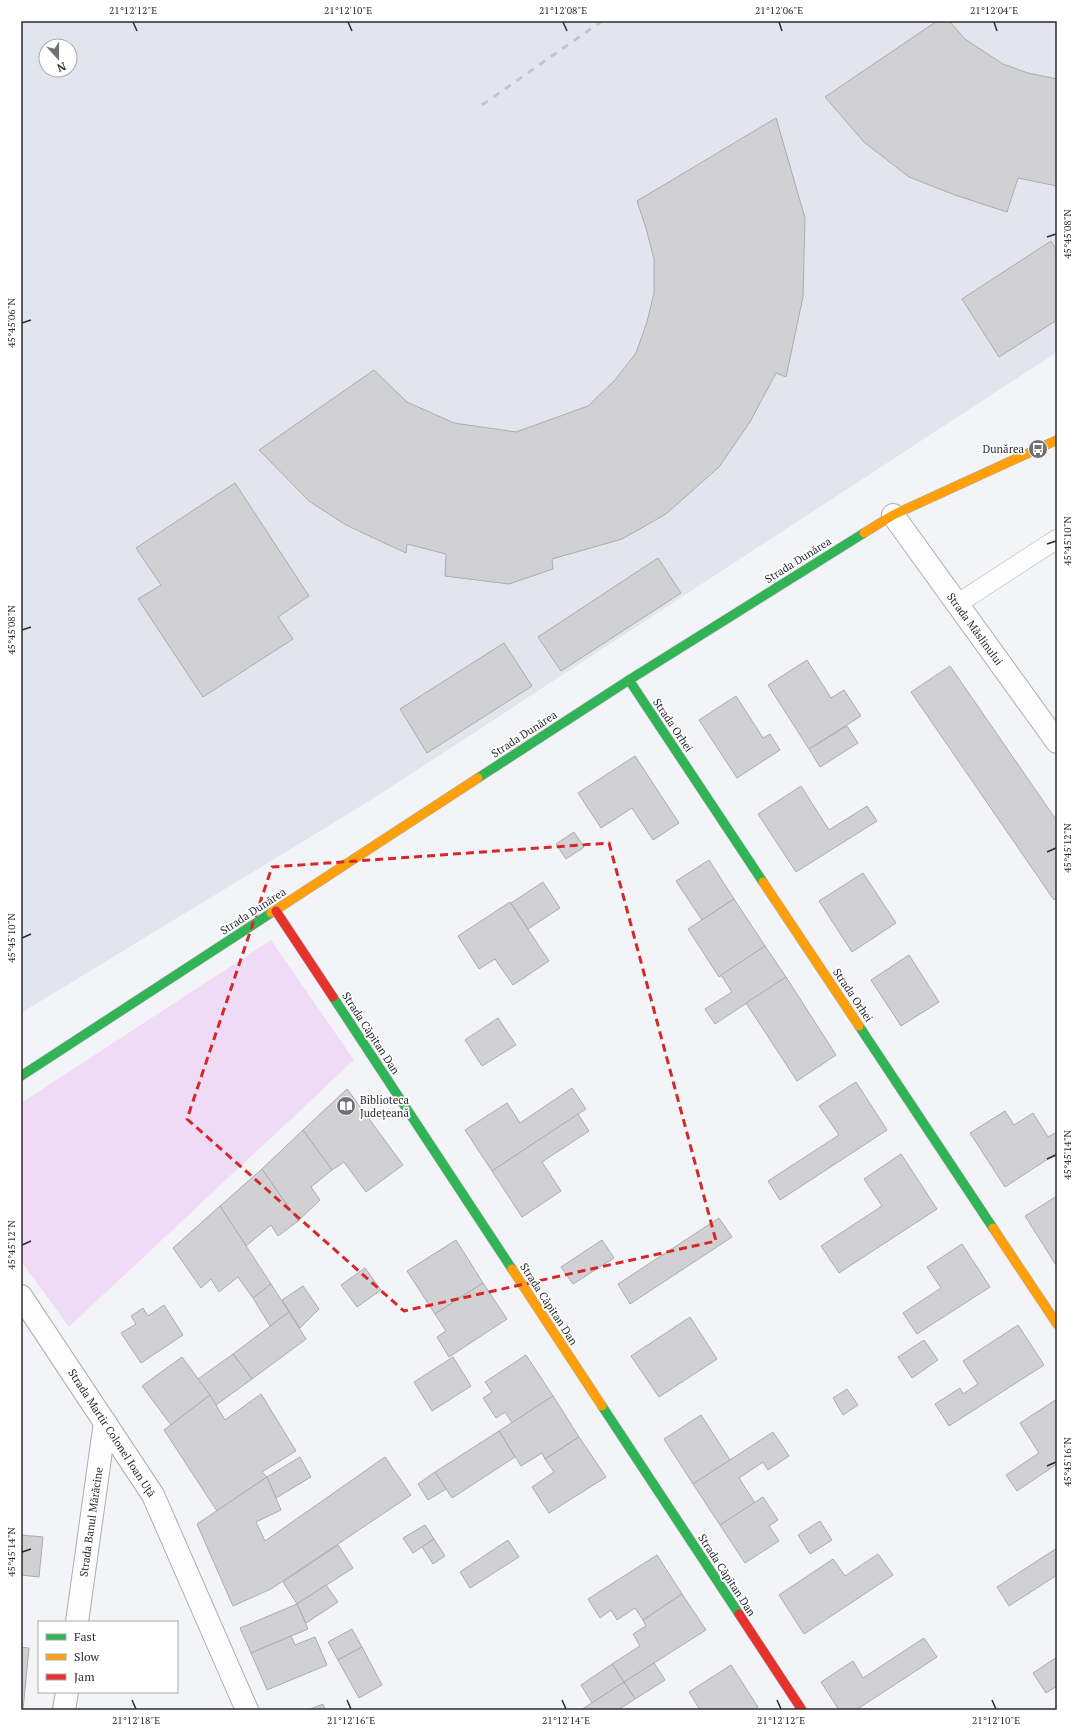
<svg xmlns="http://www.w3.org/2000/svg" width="1078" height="1731" font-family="'PT Serif',serif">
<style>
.built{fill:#e2e5ee;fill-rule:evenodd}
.green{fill:#f0dbf7}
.building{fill:#d1d1d4;stroke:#acabae}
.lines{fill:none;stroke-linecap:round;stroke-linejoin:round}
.lane-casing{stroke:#adaeb0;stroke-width:20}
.street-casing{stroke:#adaeb0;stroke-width:24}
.fast-casing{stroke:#adaeb0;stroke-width:10}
.slow-casing{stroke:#adaeb0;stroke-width:10}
.jam-casing{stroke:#adaeb0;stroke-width:10}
.lane{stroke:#fdfdfe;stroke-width:19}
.street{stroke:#fdfdfe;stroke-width:22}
.fast{stroke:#30b455;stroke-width:9}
.slow{stroke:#ff9f0a;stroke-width:9}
.jam{stroke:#e5322d;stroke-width:9}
.rail{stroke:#c6c6c7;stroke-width:3;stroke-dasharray:7 7;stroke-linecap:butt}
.marked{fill:none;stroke:#d62828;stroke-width:3;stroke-dasharray:8 5;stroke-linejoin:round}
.ticks{fill:none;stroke:#2a2b2d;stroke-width:1.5}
.labels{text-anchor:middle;stroke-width:3.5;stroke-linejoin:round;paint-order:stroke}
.poi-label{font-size:11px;fill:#2a2b2d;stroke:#fff;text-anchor:end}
.street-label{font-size:11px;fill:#2a2b2d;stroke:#fff}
.neatline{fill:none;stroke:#2a2b2d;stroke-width:1.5}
.ticks-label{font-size:10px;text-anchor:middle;fill:#2a2b2d}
</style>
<rect width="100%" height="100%" fill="#f3f4f8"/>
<path class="built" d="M21,21H1057V352L371,800L21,1013ZM46,46H70V70H46Z"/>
<path class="green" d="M271,940L354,1060L69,1327L21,1261V1103Z"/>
<g class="building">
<path d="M937,21H949L965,39L1003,64L1028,73L1057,79V186L1018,178L1007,212L955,195L909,177L864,142L825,97Z"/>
<path d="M776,118L805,218L803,297L786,377L776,373L750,422L719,467L666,514L622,539L552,559L553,569L509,584L445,576L446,554L407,544L406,553L346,525L309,501L259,450L374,370L407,402L454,423L516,432L588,406L615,380L636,353L647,322L654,293V259L646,228L637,201Z"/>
<path d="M1051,241L1057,251V320L999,357L962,299Z"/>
<path d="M235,483L309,596L278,617L293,639L203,697L138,599L161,585L136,548Z"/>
<path d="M658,558L681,593L561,671L538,637Z"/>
<path d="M504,643L532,686L427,753L400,709Z"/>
<path d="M807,660L831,698L844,690L861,716L809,749L768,685Z"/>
<path d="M950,666L1057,821V898L1054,900L911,692Z"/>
<path d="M736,696L763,738L770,734L780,750L737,778L699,720Z"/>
<path d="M847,726L858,743L820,767L809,749Z"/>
<path d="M635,756L679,823L653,840L632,808L601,828L578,793Z"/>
<path d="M801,786L829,830L867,806L877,821L796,872L758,814Z"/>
<path d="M574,832L584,847L566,859L556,844Z"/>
<path d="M709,860L734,899L702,920L676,881Z"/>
<path d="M863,873L896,923L852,952L819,901Z"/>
<path d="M543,882L560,908L528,929L511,903Z"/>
<path d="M734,899L765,946L719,977L688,929Z"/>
<path d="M510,902L549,961L513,985L495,959L479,969L458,936Z"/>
<path d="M765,946L786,977L715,1024L705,1009L732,992L721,975Z"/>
<path d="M909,955L939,1002L901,1026L871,980Z"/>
<path d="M786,977L836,1055L797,1081L746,1003Z"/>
<path d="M498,1018L516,1045L482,1066L465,1040Z"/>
<path d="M856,1082L887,1130L780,1200L768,1181L839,1135L819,1106Z"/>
<path d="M572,1088L586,1109L492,1171L465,1130L507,1103L520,1123Z"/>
<path d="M347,1089L403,1165L366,1192L344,1162L332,1170L303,1130Z"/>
<path d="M1005,1111L1014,1125L1033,1113L1048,1137L1057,1132V1153L1005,1187L970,1133Z"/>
<path d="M578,1114L589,1131L542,1162L561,1191L522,1217L492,1171Z"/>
<path d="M303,1130L332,1170L311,1187L320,1200L298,1221L262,1169Z"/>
<path d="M901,1154L937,1209L839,1273L821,1246L882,1206L864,1179Z"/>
<path d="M262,1169L298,1221L278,1236L271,1225L246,1246L220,1206Z"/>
<path d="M1057,1196V1265H1056L1025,1216Z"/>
<path d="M220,1206L271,1284L253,1298L238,1277L219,1292L211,1279L201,1288L173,1248Z"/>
<path d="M719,1218L732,1237L630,1304L618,1284Z"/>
<path d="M456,1240L483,1283L435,1314L407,1271Z"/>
<path d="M602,1240L614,1258L573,1284L561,1267Z"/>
<path d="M962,1244L990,1287L917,1334L903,1313L941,1288L927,1267Z"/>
<path d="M365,1268L381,1290L357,1307L341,1285Z"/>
<path d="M483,1283L507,1319L449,1357L437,1337L446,1331L435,1314Z"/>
<path d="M271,1284L289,1312L270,1326L253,1298Z"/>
<path d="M303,1286L319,1309L300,1328L282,1300Z"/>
<path d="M164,1305L183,1335L141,1363L121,1333L136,1324L131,1316L143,1308L148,1316Z"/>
<path d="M289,1312L306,1339L252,1379L233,1354Z"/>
<path d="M690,1317L717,1359L659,1397L631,1356Z"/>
<path d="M1018,1325L1044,1365L949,1426L935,1404L960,1388L963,1394L978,1384L963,1361Z"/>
<path d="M924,1340L938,1360L912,1378L898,1357Z"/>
<path d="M233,1354L252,1379L216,1405L198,1379Z"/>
<path d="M526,1355L553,1396L512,1423L505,1412L496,1418L483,1398L492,1392L485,1382Z"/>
<path d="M182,1357L210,1395L171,1425L142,1386Z"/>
<path d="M453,1357L471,1386L432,1411L414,1382Z"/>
<path d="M847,1389L858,1405L843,1415L833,1398Z"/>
<path d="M261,1394L296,1451L262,1472L267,1477L217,1511L164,1430L210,1395L225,1420Z"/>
<path d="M553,1396L579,1437L545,1459L542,1453L521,1466L499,1431Z"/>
<path d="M1057,1399V1464L1017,1491L1006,1475L1039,1453L1020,1423Z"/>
<path d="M701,1415L730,1460L693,1484L664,1439Z"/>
<path d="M499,1431L515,1457L452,1498L435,1472Z"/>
<path d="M773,1432L789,1456L768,1470L763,1462L739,1478L755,1503L720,1525L693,1484Z"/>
<path d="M579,1437L606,1477L549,1513L532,1487L554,1472L545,1459Z"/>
<path d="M300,1457L311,1477L276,1498L267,1477Z"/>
<path d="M385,1457L411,1495L271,1589L233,1606L197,1524L267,1477L281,1510L256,1522L265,1541Z"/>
<path d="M435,1472L446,1489L428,1500L418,1484Z"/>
<path d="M763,1497L778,1520L769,1526L779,1541L745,1563L720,1525Z"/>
<path d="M820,1521L832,1540L810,1554L798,1535Z"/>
<path d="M425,1525L434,1539L413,1553L403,1538Z"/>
<path d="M21,1535L43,1537L39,1577L21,1575Z"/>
<path d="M434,1539L445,1556L433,1564L422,1547Z"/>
<path d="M508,1540L519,1557L470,1588L460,1572Z"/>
<path d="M338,1545L353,1568L297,1604L283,1582Z"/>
<path d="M1057,1548V1575L1009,1606L997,1587Z"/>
<path d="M878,1554L893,1575L804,1634L779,1595L833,1559L845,1576Z"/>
<path d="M657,1555L682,1594L643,1620L635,1608L617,1620L611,1610L600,1618L588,1599Z"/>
<path d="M326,1585L338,1602L306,1623L297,1604Z"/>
<path d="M682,1594L706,1630L624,1682L612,1664L640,1646L633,1634L646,1626L643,1620Z"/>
<path d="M297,1604L308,1629L251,1653L240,1628Z"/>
<path d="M352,1629L362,1647L338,1660L328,1642Z"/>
<path d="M291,1636L295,1645L315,1637L327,1665L267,1690L251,1653Z"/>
<path d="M924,1638L937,1657L856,1710H839L821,1682L853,1661L863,1678Z"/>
<path d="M21,1647L29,1648L23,1710H21Z"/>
<path d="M362,1647L382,1685L359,1698L338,1660Z"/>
<path d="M1057,1657V1686L1046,1693L1033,1673Z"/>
<path d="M654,1663L665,1680L635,1699L624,1682Z"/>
<path d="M612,1664L624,1682L592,1703L581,1685Z"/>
<path d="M731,1665L758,1707L754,1710H700L689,1692Z"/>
<path d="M624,1682L635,1699L618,1710H581Z"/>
<path d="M323,1704L325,1710H308Z"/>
</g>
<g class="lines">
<g class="lane-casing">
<path id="lane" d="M957,604L1057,539"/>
</g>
<g class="street-casing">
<g id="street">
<path d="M893,515L1057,742"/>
<path d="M21,1296L153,1495L247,1710"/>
<path d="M77,1622L105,1422"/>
<path d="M64,1710L67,1692"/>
</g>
</g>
<g class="fast-casing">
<g id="fast">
<path d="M629,680L763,882"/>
<path d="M478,778L629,680L864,533"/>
<path d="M333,997L512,1269"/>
<path d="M859,1026L993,1228"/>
<path d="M21,1076L271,913"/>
<path d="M602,1406L739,1614"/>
</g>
</g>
<g class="slow-casing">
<g id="slow">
<path d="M864,533L893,515L1057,440"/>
<path d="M763,882L859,1026"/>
<path d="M271,913L478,778"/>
<path d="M993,1228L1057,1324"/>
<path d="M512,1269L602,1406"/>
</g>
</g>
<g class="jam-casing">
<g id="jam">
<path d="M276,911L333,997"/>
<path d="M739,1614L802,1710"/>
</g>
</g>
<use href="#lane" class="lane"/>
<use href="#street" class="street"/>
<use href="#fast" class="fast"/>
<use href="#slow" class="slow"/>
<use href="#jam" class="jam"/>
<path class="rail" d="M482,105L602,21"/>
</g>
<path class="marked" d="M609,843L716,1241L404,1311L187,1119L272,867Z"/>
<path class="ticks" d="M133,22L137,31M348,22L352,31M563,22L567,31M779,22L782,31M994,22L997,31M1047,237L1056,234M22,323L31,320M1047,544L1056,541M22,630L31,627M1047,852L1056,848M22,938L31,934M1047,1159L1056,1155M22,1245L31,1241M1047,1466L1056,1462M22,1552L31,1549M132,1700L136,1709M347,1700L351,1709M562,1700L566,1709M777,1700L781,1709M992,1700L996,1709"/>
<defs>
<g id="bus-disc" transform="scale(1)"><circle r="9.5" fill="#707174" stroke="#fff"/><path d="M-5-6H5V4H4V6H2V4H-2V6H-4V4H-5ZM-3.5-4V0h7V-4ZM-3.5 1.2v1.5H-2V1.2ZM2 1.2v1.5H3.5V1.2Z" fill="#fff"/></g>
<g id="library-disc" transform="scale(1)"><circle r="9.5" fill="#707174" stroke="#fff"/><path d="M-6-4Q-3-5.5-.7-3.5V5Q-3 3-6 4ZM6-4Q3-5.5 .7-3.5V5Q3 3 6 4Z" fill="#fff"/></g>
</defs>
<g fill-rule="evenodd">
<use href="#bus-disc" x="1038" y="449"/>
<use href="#library-disc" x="346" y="1106"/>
</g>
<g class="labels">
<g class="poi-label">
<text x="1024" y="453">Dunărea</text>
<text x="360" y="1104" text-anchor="start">Biblioteca<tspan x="360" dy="13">Județeană</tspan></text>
</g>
<g class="street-label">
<text transform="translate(798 560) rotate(-32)" y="4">Strada Dunărea</text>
<text transform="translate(975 629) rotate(54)" y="4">Strada Măslinului</text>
<text transform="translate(673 725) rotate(56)" y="4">Strada Orhei</text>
<text transform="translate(524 734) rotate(-33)" y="4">Strada Dunărea</text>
<text transform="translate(253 911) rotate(-33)" y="4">Strada Dunărea</text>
<text transform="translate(853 995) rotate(56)" y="4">Strada Orhei</text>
<text transform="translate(371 1033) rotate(57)" y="4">Strada Căpitan Dan</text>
<text transform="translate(549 1304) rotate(57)" y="4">Strada Căpitan Dan</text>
<text transform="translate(112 1433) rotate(57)" y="4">Strada Martir Colonel Ioan Uță</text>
<text transform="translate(91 1522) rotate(-82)" y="4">Strada Banul Mărăcine</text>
<text transform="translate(727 1575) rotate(57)" y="4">Strada Căpitan Dan</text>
</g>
</g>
<rect width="1078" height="1731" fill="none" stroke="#ffffff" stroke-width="44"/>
<rect x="38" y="1621" width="140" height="72" fill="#ffffff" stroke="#aaaaab"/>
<rect x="46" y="1634" width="20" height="6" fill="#30b455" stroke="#aaaaab"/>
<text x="74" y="1641" font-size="12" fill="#2a2b2d">Fast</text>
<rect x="46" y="1654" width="20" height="6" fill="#ff9f0a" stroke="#aaaaab"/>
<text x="74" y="1661" font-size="12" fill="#2a2b2d">Slow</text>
<rect x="46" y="1674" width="20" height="6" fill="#e5322d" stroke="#aaaaab"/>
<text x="74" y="1681" font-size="12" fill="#2a2b2d">Jam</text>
<g transform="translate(58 58) rotate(159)"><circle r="19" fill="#ffffff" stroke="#aaaaab"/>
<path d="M0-3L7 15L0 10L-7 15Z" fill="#707174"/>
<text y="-6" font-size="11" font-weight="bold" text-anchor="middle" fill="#2a2b2d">N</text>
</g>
<rect x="22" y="22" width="1034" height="1687" class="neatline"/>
<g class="ticks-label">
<text x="133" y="14">21°12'12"E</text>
<text x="348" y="14">21°12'10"E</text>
<text x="563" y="14">21°12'08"E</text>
<text x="779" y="14">21°12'06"E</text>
<text x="994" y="14">21°12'04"E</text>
<text transform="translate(1067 234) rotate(-90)" y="4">45°45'08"N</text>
<text transform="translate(11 323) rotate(-90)" y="4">45°45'06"N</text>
<text transform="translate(1067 541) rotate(-90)" y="4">45°45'10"N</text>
<text transform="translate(11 630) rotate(-90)" y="4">45°45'08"N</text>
<text transform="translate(1067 848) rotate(-90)" y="4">45°45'12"N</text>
<text transform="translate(11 938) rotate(-90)" y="4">45°45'10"N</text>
<text transform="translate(1067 1155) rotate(-90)" y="4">45°45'14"N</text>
<text transform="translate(11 1245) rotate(-90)" y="4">45°45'12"N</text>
<text transform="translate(1067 1462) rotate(-90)" y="4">45°45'16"N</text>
<text transform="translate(11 1552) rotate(-90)" y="4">45°45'14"N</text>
<text x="136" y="1724">21°12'18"E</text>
<text x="351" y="1724">21°12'16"E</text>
<text x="566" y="1724">21°12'14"E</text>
<text x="781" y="1724">21°12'12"E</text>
<text x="996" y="1724">21°12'10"E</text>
</g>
</svg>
